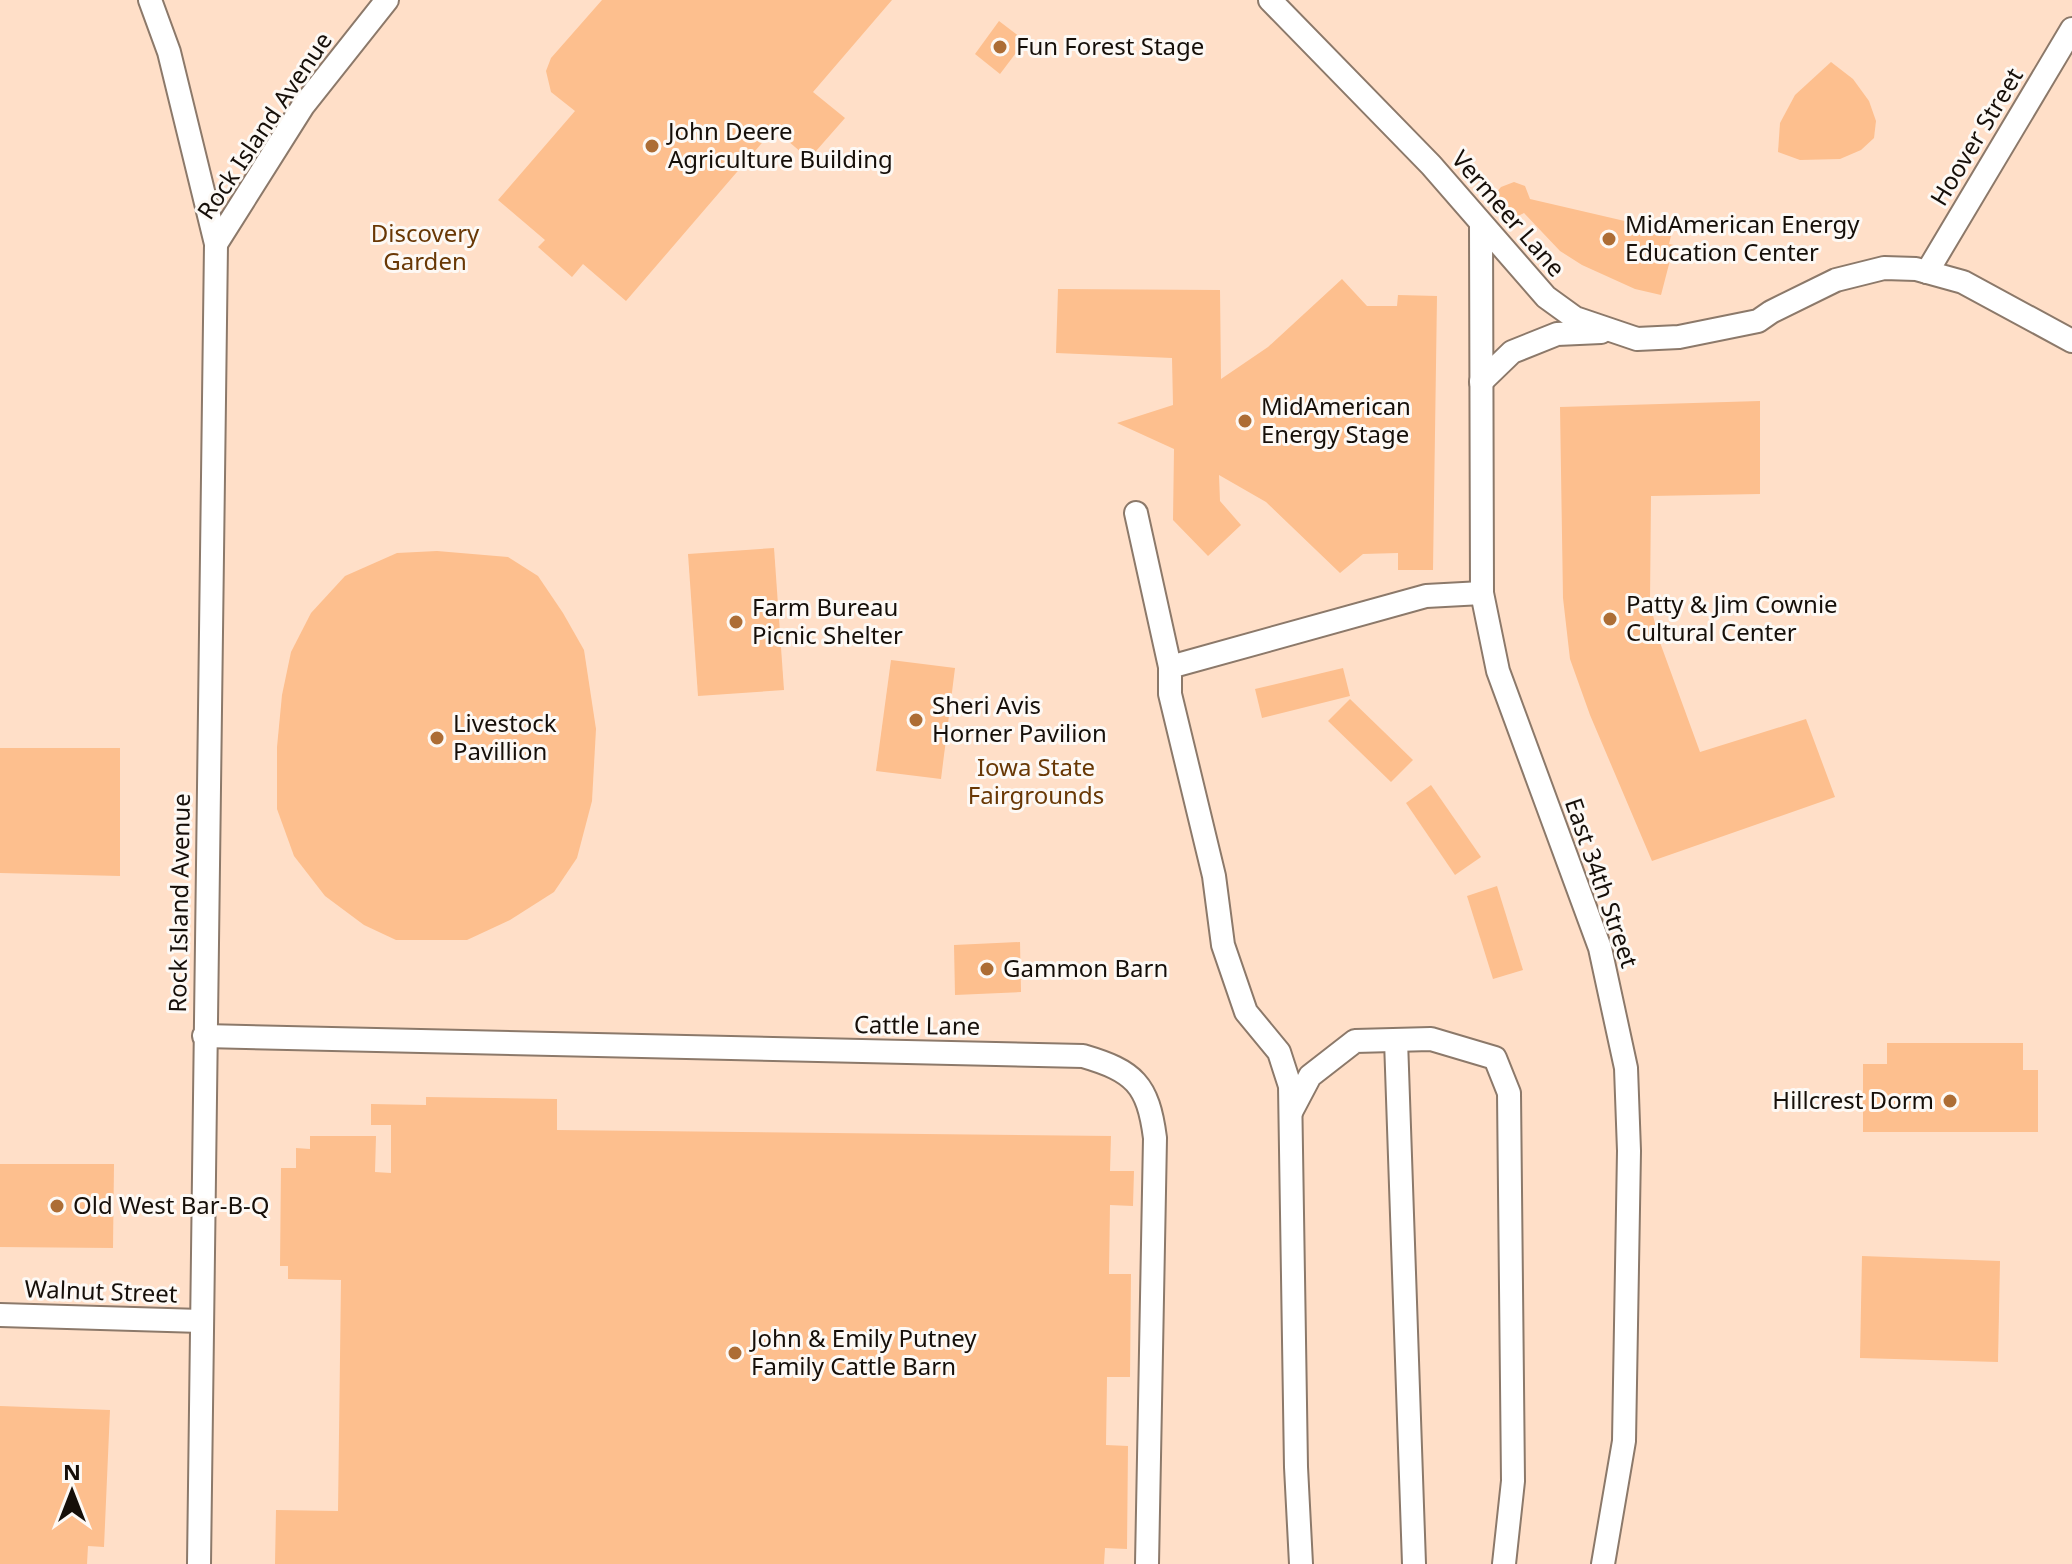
<svg xmlns="http://www.w3.org/2000/svg" width="2072" height="1564" font-family="'Noto Sans',sans-serif">
<style>
.green{fill:#ffdfc8}
.building{fill:#fdbf8e}
.lines{fill:none;stroke-linecap:round;stroke-linejoin:round}
.lane-casing{stroke:#8c796a;stroke-width:26}
.lane{stroke:#fff;stroke-width:22}
.poi-dot{fill:#ad6d35;stroke:#fdf9f5;stroke-width:3}
.labels{text-anchor:middle;stroke-width:6;stroke-linejoin:round;paint-order:stroke}
.poi-label{font-size:24px;fill:#160f09;stroke:#fdf9f5;text-anchor:start}
.street-label{font-size:24px;fill:#160f09;stroke:#fdf9f5}
.park-label{font-size:24px;fill:#693805;stroke:#fdf9f5}
</style>
<rect width="100%" height="100%" fill="#fdf9f5"/>
<rect class="green" x="0" y="0" width="2072" height="1564"/>
<g class="building">
<path d="M602,0H892L813,92L845,118L809,159L774,129L626,301L583,264L572,277L538,247L545,240L498,200L575,111L551,92L546,71L551,58Z"/>
<path d="M999,21L1025,41L1000,74L975,54Z"/>
<path d="M1831,62L1853,79L1869,101L1876,121L1874,138L1861,150L1840,159L1800,160L1778,152L1780,123L1795,95Z"/>
<path d="M1514,182L1525,186L1530,199L1672,232L1669,244L1674,245L1661,295L1635,289L1582,265L1560,251L1524,213L1512,219L1501,216L1494,205L1495,194L1501,187Z"/>
<path d="M1342,279L1367,306H1397L1398,295L1437,296L1433,570H1398V553L1363,554L1340,573L1266,502L1219,475L1220,501L1241,525L1208,556L1173,520L1174,449L1117,423L1173,405L1172,358L1056,353L1058,289L1220,290L1221,379L1268,347Z"/>
<path d="M1760,401V494L1651,496L1650,602L1658,637L1700,752L1806,719L1835,797L1652,861L1590,715L1570,659L1563,598L1560,407Z"/>
<path d="M774,548L784,690L698,696L688,554Z"/>
<path d="M437,551L508,557L538,576L563,613L584,650L596,729L592,801L577,858L554,892L510,920L467,940H396L364,925L325,896L294,856L277,809V747L282,695L291,652L311,613L345,576L397,553Z"/>
<path d="M891,660L955,668L941,779L876,771Z"/>
<path d="M1343,668L1350,696L1262,718L1255,689Z"/>
<path d="M1350,699L1413,760L1391,782L1328,721Z"/>
<path d="M0,748H120V876L0,873Z"/>
<path d="M1431,785L1481,857L1455,875L1406,803Z"/>
<path d="M1497,886L1523,970L1493,979L1467,896Z"/>
<path d="M1020,942L1021,992L955,995L954,945Z"/>
<path d="M1887,1043H2023V1070H2038V1132H1863V1064H1887Z"/>
<path d="M426,1097L557,1099V1130L1111,1136L1110,1171H1134L1133,1206L1110,1205L1109,1274H1131L1130,1377H1107L1106,1445L1128,1446L1127,1549L1105,1548L1104,1564H275L276,1510L338,1511L341,1280L288,1279V1266H280L281,1168H296V1148L310,1149V1136H376L375,1172L391,1173V1125H371V1104L426,1105Z"/>
<path d="M0,1164H114L113,1248L0,1247Z"/>
<path d="M1862,1256L2000,1261L1998,1362L1860,1358Z"/>
<path d="M0,1406L110,1410L104,1547L88,1546L87,1564H0Z"/>
</g>
<g class="lines">
<g class="lane-casing">
<g id="lane">
<path d="M150,0L169,52L216,244L199,1564"/>
<path d="M1270,0L1431,165L1546,297L1575,318L1637,339L1679,337L1758,321L1771,312L1836,280L1884,268L1916,269L1963,282L2072,341"/>
<path d="M1481,224L1482,593L1498,671L1600,948L1626,1068L1629,1151L1624,1441L1603,1564"/>
<path d="M216,244L303,106L387,0"/>
<path d="M1927,272L2072,29"/>
<path d="M1481,382L1512,352L1557,334L1601,332"/>
<path d="M1136,513L1170,667"/>
<path d="M204,1036L1083,1056C1134,1071 1148,1084 1155,1138L1147,1564"/>
<path d="M1396,1040L1414,1564"/>
<path d="M1291,1112L1310,1076L1355,1041L1431,1039L1495,1058L1509,1093L1513,1481L1504,1564"/>
<path d="M0,1315L201,1321"/>
<path d="M1301,1564L1296,1467L1290,1086L1279,1052L1246,1012L1223,945L1214,876L1170,694V667L1426,596L1482,593"/>
</g>
</g>
<use href="#lane" class="lane"/>
</g>
<g class="poi-dot">
<circle cx="1000" cy="47" r="8"/>
<circle cx="652" cy="146" r="8"/>
<circle cx="1609" cy="239" r="8"/>
<circle cx="1245" cy="421" r="8"/>
<circle cx="1610" cy="619" r="8"/>
<circle cx="736" cy="622" r="8"/>
<circle cx="916" cy="720" r="8"/>
<circle cx="437" cy="738" r="8"/>
<circle cx="987" cy="969" r="8"/>
<circle cx="1950" cy="1101" r="8"/>
<circle cx="57" cy="1206" r="8"/>
<circle cx="735" cy="1353" r="8"/>
</g>
<g class="labels">
<g class="poi-label">
<text x="1016" y="55">Fun Forest Stage</text>
<text x="668" y="140">John Deere<tspan x="668" dy="28">Agriculture Building</tspan></text>
<text x="1625" y="233">MidAmerican Energy<tspan x="1625" dy="28">Education Center</tspan></text>
<text x="1261" y="415">MidAmerican<tspan x="1261" dy="28">Energy Stage</tspan></text>
<text x="1626" y="613">Patty &amp; Jim Cownie<tspan x="1626" dy="28">Cultural Center</tspan></text>
<text x="752" y="616">Farm Bureau<tspan x="752" dy="28">Picnic Shelter</tspan></text>
<text x="932" y="714">Sheri Avis<tspan x="932" dy="28">Horner Pavilion</tspan></text>
<text x="453" y="732">Livestock<tspan x="453" dy="28">Pavillion</tspan></text>
<text x="1003" y="977">Gammon Barn</text>
<text x="1934" y="1109" text-anchor="end">Hillcrest Dorm</text>
<text x="73" y="1214">Old West Bar-B-Q</text>
<text x="751" y="1347">John &amp; Emily Putney<tspan x="751" dy="28">Family Cattle Barn</tspan></text>
</g>
<g class="street-label">
<text transform="translate(265 126) rotate(-56)" y="8">Rock Island Avenue</text>
<text transform="translate(1977 137) rotate(-59)" y="8">Hoover Street</text>
<text transform="translate(1508 214) rotate(49)" y="8">Vermeer Lane</text>
<text transform="translate(1601 883) rotate(71)" y="8">East 34th Street</text>
<text transform="translate(180 903) rotate(-89)" y="8">Rock Island Avenue</text>
<text transform="translate(917 1026) rotate(1)" y="8">Cattle Lane</text>
<text transform="translate(101 1292) rotate(2)" y="8">Walnut Street</text>
</g>
<g class="park-label">
<text x="425" y="242">Discovery<tspan x="425" dy="28">Garden</tspan></text>
<text x="1036" y="776">Iowa State<tspan x="1036" dy="28">Fairgrounds</tspan></text>
</g>
</g>
<g transform="translate(72 1492)" stroke="#fdf9f5" stroke-width="6" paint-order="stroke">
<path d="M0-6L14 30L0 20L-14 30Z" fill="#160f09"/>
<text y="-12" font-size="22" font-weight="bold" text-anchor="middle" fill="#160f09">N</text>
</g>
</svg>
